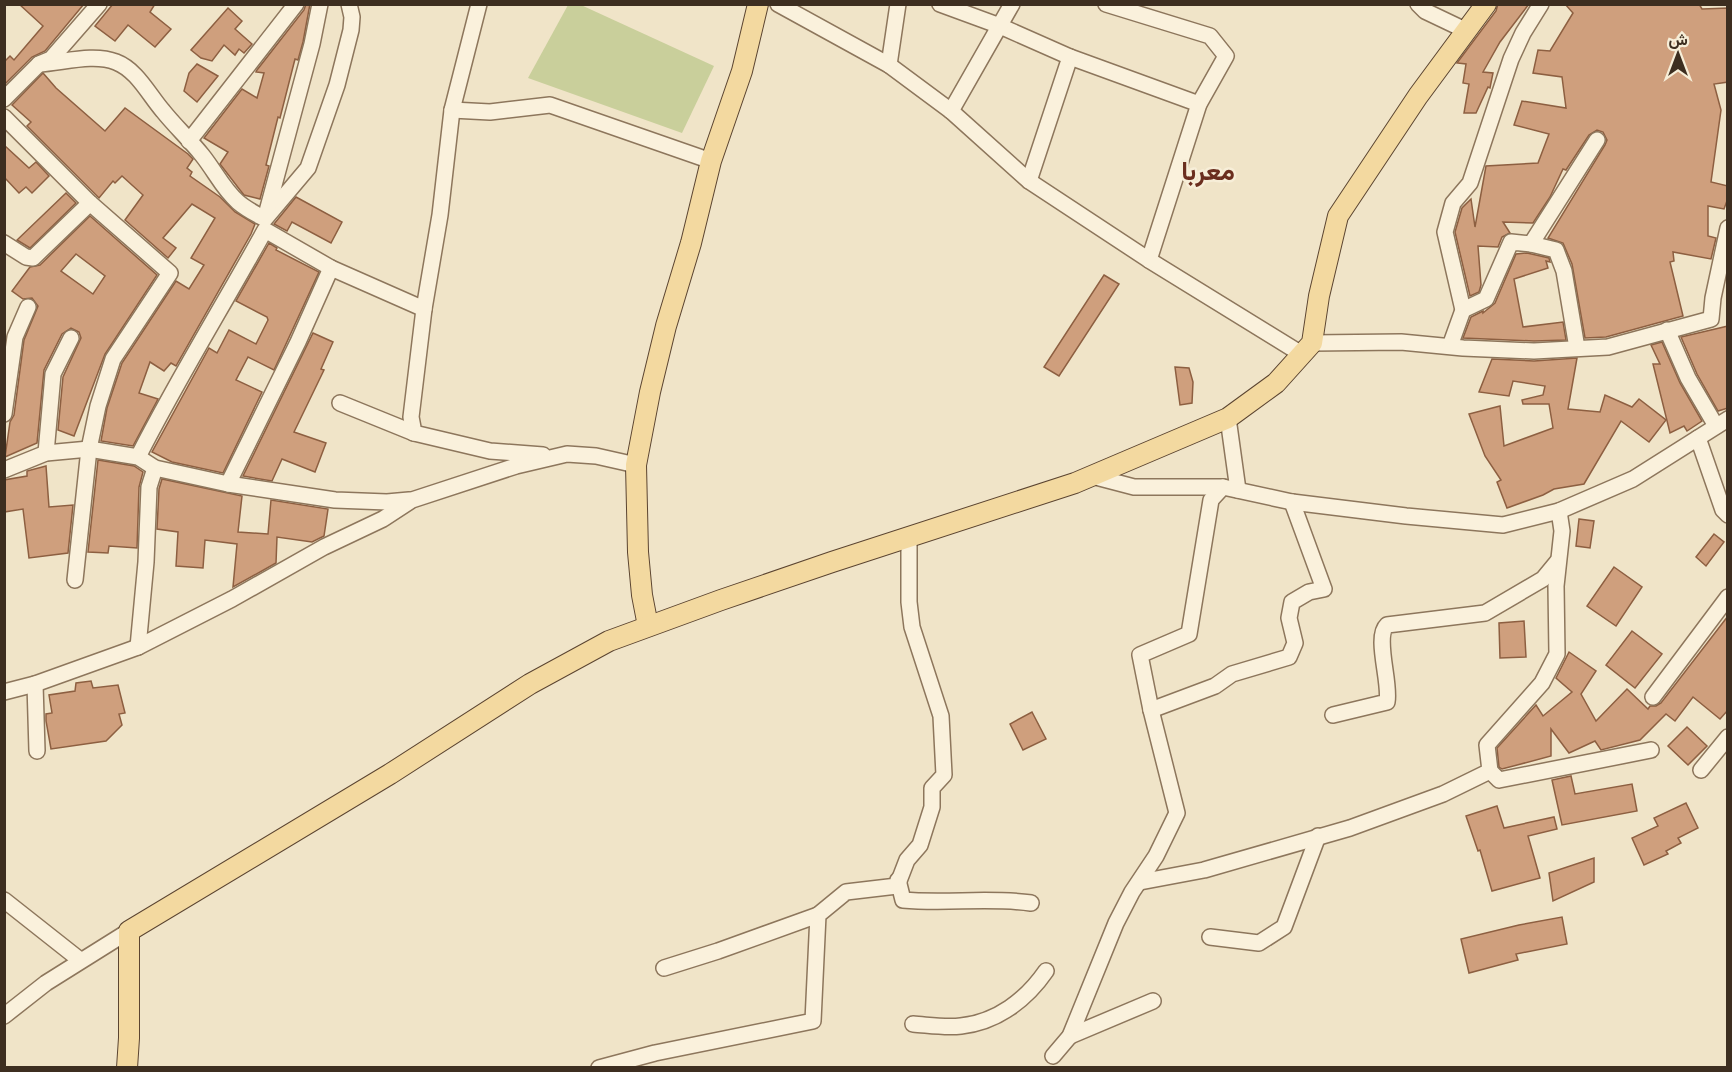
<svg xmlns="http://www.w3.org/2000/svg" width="1732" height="1072" font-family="Merriweather,Vazirmatn,serif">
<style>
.green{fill:#c9cf9b}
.building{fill:#cf9f7d;stroke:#8d5f41;stroke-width:1.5;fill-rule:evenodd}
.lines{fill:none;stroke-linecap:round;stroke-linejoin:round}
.minor-casing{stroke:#8d765c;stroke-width:18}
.major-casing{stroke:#5b4430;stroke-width:22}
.minor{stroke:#faf1dc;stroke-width:15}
.major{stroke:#f3d9a0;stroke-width:20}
.labels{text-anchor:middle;stroke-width:5;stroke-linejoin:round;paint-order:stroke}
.district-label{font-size:26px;font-weight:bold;fill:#6b2e1e;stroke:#f7eed8}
</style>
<rect width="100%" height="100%" fill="#f0e4c8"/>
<path class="green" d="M568,5H581L714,66L682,133L528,78Z"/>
<g class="building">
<path d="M19,4H84L45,51L32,57L4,85V62L10,56L14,60L43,26Z"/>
<path d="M113,4H155L150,12L171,29L155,47L128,25L115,41L95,26Z"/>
<path d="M306,4H310L303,42L298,60L295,59L280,118L278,117L266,165L269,166L260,199L244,195L240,190L220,164L228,152L204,138L242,89L257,98L264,73L256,72L257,70L304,10Z"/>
<path d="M1498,4H1529L1500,42L1483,72L1493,73L1490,88L1488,87L1476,113H1464L1469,84L1463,83L1466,64L1457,63L1496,11Z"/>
<path d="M1565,4H1699L1702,9L1728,8V82L1714,84L1721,110L1711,182L1728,186V198L1724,209L1708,206V236L1716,238L1711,259L1673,252L1674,261L1670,262L1683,316L1606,337L1585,338L1572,264L1563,243L1548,238L1605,145L1607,140L1603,132L1597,130L1589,135L1566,170L1563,169L1550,197L1533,223L1503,222L1510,233L1502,237L1498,247L1478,246L1481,285L1479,292L1470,296L1455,232L1462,208L1471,199L1475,227L1486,166L1538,163L1549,134L1514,125L1522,101L1566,108L1562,77L1533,73L1538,50L1550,51L1573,13Z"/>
<path d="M228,8L242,21L235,29L252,44L244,53L239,49L235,55L224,45L212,61L201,58L191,50Z"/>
<path d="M197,64L218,76L197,102L184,91L189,73Z"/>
<path d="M43,73L56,88L105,131L125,108L188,154L193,159L187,168L192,172L190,176L220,197L235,212L255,224L251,234L176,366L171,363L164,371L150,362L139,393L158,399L133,446L101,441L107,408L122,363L176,281L189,289L204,265L191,258L215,218L192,204L163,238L176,248L168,258L125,220L143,195L122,176L115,183L113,181L99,198L27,126L31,122L12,105Z"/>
<path d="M4,145L29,168L36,162L49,176L32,193L26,187L19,193L4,177Z"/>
<path d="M66,193L76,203L30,248L17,240Z"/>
<path d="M296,197L342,222L331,243L292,222L287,231L274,224Z"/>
<path d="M90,216L157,275L105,354L74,436L58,430L63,377L81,338L79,332L71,328L62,334L44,370L37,443L5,457L10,422L14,415L24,340L38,306L32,298L23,299L12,291L30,267L40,265ZM76,254L105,276L93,294L61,271Z"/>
<path d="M269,243L277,248L276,250L319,272L274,370L248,357L236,380L262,392L223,473L172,462L152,452L209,348L217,353L229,330L256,344L268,320L267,317L236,301Z"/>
<path d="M1527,253L1549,258L1550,262L1546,261L1548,268L1514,279L1523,327L1563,322L1566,340L1534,341L1463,338L1471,317L1483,311V313L1495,303L1516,254Z"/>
<path d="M1104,275L1119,284L1059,376L1044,367Z"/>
<path d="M1728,326V408L1718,411L1697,374L1681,337Z"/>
<path d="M313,333L333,342L321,369L324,370L294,432L326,443L315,472L282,459L272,481L243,476Z"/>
<path d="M1662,342L1680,383L1702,421L1687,431L1684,426L1670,433L1653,364H1660L1651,345Z"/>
<path d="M1577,358L1568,409L1600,412L1605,395L1632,407L1639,399L1666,420L1649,442L1621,421L1584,484L1554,489L1543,495L1507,508L1497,482L1501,480L1485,456L1469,414L1500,406L1504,446L1553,428L1549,404H1523L1522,400L1543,395L1545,386L1513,381L1509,396L1479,392L1492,359L1534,361Z"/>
<path d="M1175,367L1189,368L1193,382L1192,403L1180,405Z"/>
<path d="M98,460L134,466L143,472L139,487L137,548L109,546L108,553L88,552Z"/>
<path d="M46,466L49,507L73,505L68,553L29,558L23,509L4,512V480L27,476V471Z"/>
<path d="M162,479L242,496L238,532L268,534L271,500L328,509L324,536L312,542L277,537L276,563L233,587L237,544L205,540L203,568L176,566L178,532L157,529L159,489Z"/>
<path d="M1579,519L1594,521L1590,548L1576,546Z"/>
<path d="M1714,534L1724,542L1706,566L1696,557Z"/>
<path d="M1614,567L1642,587L1616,626L1587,606Z"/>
<path d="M1728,616V710L1720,719L1693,697L1675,721L1666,714L1640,740L1601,750L1595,741L1569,753L1551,729V756L1502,769L1499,767L1497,748L1536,705L1543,716L1572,692L1556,678L1569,652L1596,671L1581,694L1596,721L1627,689L1648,709L1650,706H1656L1661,703Z"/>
<path d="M1524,621L1526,657L1500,658L1499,623Z"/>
<path d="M1632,631L1662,654L1635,688L1606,665Z"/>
<path d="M91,681L93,688L118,685L125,713L119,714L122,725L106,741L51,749L46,721V714L52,713L49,695L75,691L76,683Z"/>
<path d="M1032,712L1046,739L1023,750L1010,724Z"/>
<path d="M1687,727L1707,746L1688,765L1668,746Z"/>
<path d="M1571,776L1575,794L1632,784L1637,811L1562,825L1552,780Z"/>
<path d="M1686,803L1698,828L1678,838L1681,843L1666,851L1668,854L1644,865L1632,838L1658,826L1654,818Z"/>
<path d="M1497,806L1504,828L1554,817L1557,829L1528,836L1540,878L1492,891L1480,850L1478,851L1466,816Z"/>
<path d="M1594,858V882L1553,901L1549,873Z"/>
<path d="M1562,917L1567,944L1516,954L1518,960L1469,973L1461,939L1519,925Z"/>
</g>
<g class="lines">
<g class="minor-casing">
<g id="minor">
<path d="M479,4L452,110L440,215L424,309L411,417L414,433L490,451L543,455"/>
<path d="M778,4L889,65L951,111L1029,181L1149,260L1303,355"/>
<path d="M940,4L1000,26L1070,57L1029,181"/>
<path d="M1106,4L1210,36L1226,56L1199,104L1149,260"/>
<path d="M1418,4L1425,11L1467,31"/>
<path d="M1070,57L1199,104"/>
<path d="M39,64C62,63 93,53 116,62C137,70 149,95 163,111C175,126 190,140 202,155C215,171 223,189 238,202C246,209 256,214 265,219L308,168L337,85L351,30L352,17L349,4"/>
<path d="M889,65L898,4"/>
<path d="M4,99L39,64L51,59L99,4"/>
<path d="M452,110L490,112L550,105L711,161"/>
<path d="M951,111L1012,4"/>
<path d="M4,117L90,203L170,273L113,359L98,406L89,449L75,580"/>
<path d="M189,141L296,4"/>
<path d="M266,215L312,44L320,4"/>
<path d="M4,243L26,257L33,258L90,203"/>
<path d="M1531,244L1556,250L1564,271L1577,348"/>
<path d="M1463,310L1445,232L1453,203L1470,183L1511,59L1523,33L1541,4"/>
<path d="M1667,330L1688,378L1716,426"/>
<path d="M1312,343L1401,342L1463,348L1534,351L1608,347L1711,319L1713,298L1728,228"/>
<path d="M1450,346L1463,310L1486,299L1511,242L1531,244L1597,140"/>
<path d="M340,403L414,433"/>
<path d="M4,414L15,337L28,307"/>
<path d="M1228,418L1238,490"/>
<path d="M1698,438L1723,510L1728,515"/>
<path d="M46,453L53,374L71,338"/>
<path d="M138,457C177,380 223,306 265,230L331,268L424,309"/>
<path d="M4,470L46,453L89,449L138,457L155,468L228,484L335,500L387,502L409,500"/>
<path d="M1092,476L1134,487H1223L1292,502L1406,516L1503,525L1559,511L1633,479L1728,419"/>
<path d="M228,484L298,342L331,268"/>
<path d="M138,647L146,562L149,487L155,468"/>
<path d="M35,684L37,751"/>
<path d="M4,692L35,684L138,647L232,599L324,547L383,519L412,500L516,466L567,454L596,456L636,465"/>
<path d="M1653,697L1728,597"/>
<path d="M1151,710L1215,686L1232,674L1289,657L1295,643L1289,618L1292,602L1309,592L1324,589L1292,502"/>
<path d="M1333,715L1387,702C1391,683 1374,637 1387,625L1485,613L1543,579L1557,562"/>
<path d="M1701,770L1728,737"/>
<path d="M1490,771L1499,780L1651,750"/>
<path d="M898,880L903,900C946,904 989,897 1031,903"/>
<path d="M1140,882L1204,870L1350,828L1443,794L1490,771L1487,745L1542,683L1557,654L1556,586L1562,531L1559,511"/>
<path d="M4,900L80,960"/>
<path d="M1210,937L1259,943L1284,927L1318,836"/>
<path d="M664,968L718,951L818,915"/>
<path d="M4,1016L46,983L129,931"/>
<path d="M913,1024C928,1025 945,1028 961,1026C997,1022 1026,1000 1046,971"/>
<path d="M1070,1036L1153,1001"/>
<path d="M1053,1056L1070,1036L1116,923L1132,892L1156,856L1177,813L1151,710L1140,655L1189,634L1211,500L1223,487"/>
<path d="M599,1068L655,1053L813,1021L818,915L846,892L897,886L907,860L920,845L932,807V788L944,775L941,716L912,627L909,602V537"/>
</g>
</g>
<g class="major-casing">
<g id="major">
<path d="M648,626L642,595L638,552L636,465L650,392L666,326L691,243L711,161L742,71L758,4"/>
<path d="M127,1068L129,1038V931L390,774L530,684L609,641L721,600L832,562L1075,483L1228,418L1276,383L1312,343L1319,296L1338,216L1418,96L1486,4"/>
</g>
</g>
<use href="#minor" class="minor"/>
<use href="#major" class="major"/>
</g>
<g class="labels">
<g class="district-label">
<text x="1208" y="180">معربا</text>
</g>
</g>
<rect width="1732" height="1072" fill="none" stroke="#3d2e20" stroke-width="12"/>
<g transform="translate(1678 54)" stroke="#f7eed8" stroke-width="4.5" paint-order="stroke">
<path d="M0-4.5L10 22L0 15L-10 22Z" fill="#3d2e20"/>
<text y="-9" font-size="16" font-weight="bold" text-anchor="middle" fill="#3d2e20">ش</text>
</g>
</svg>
